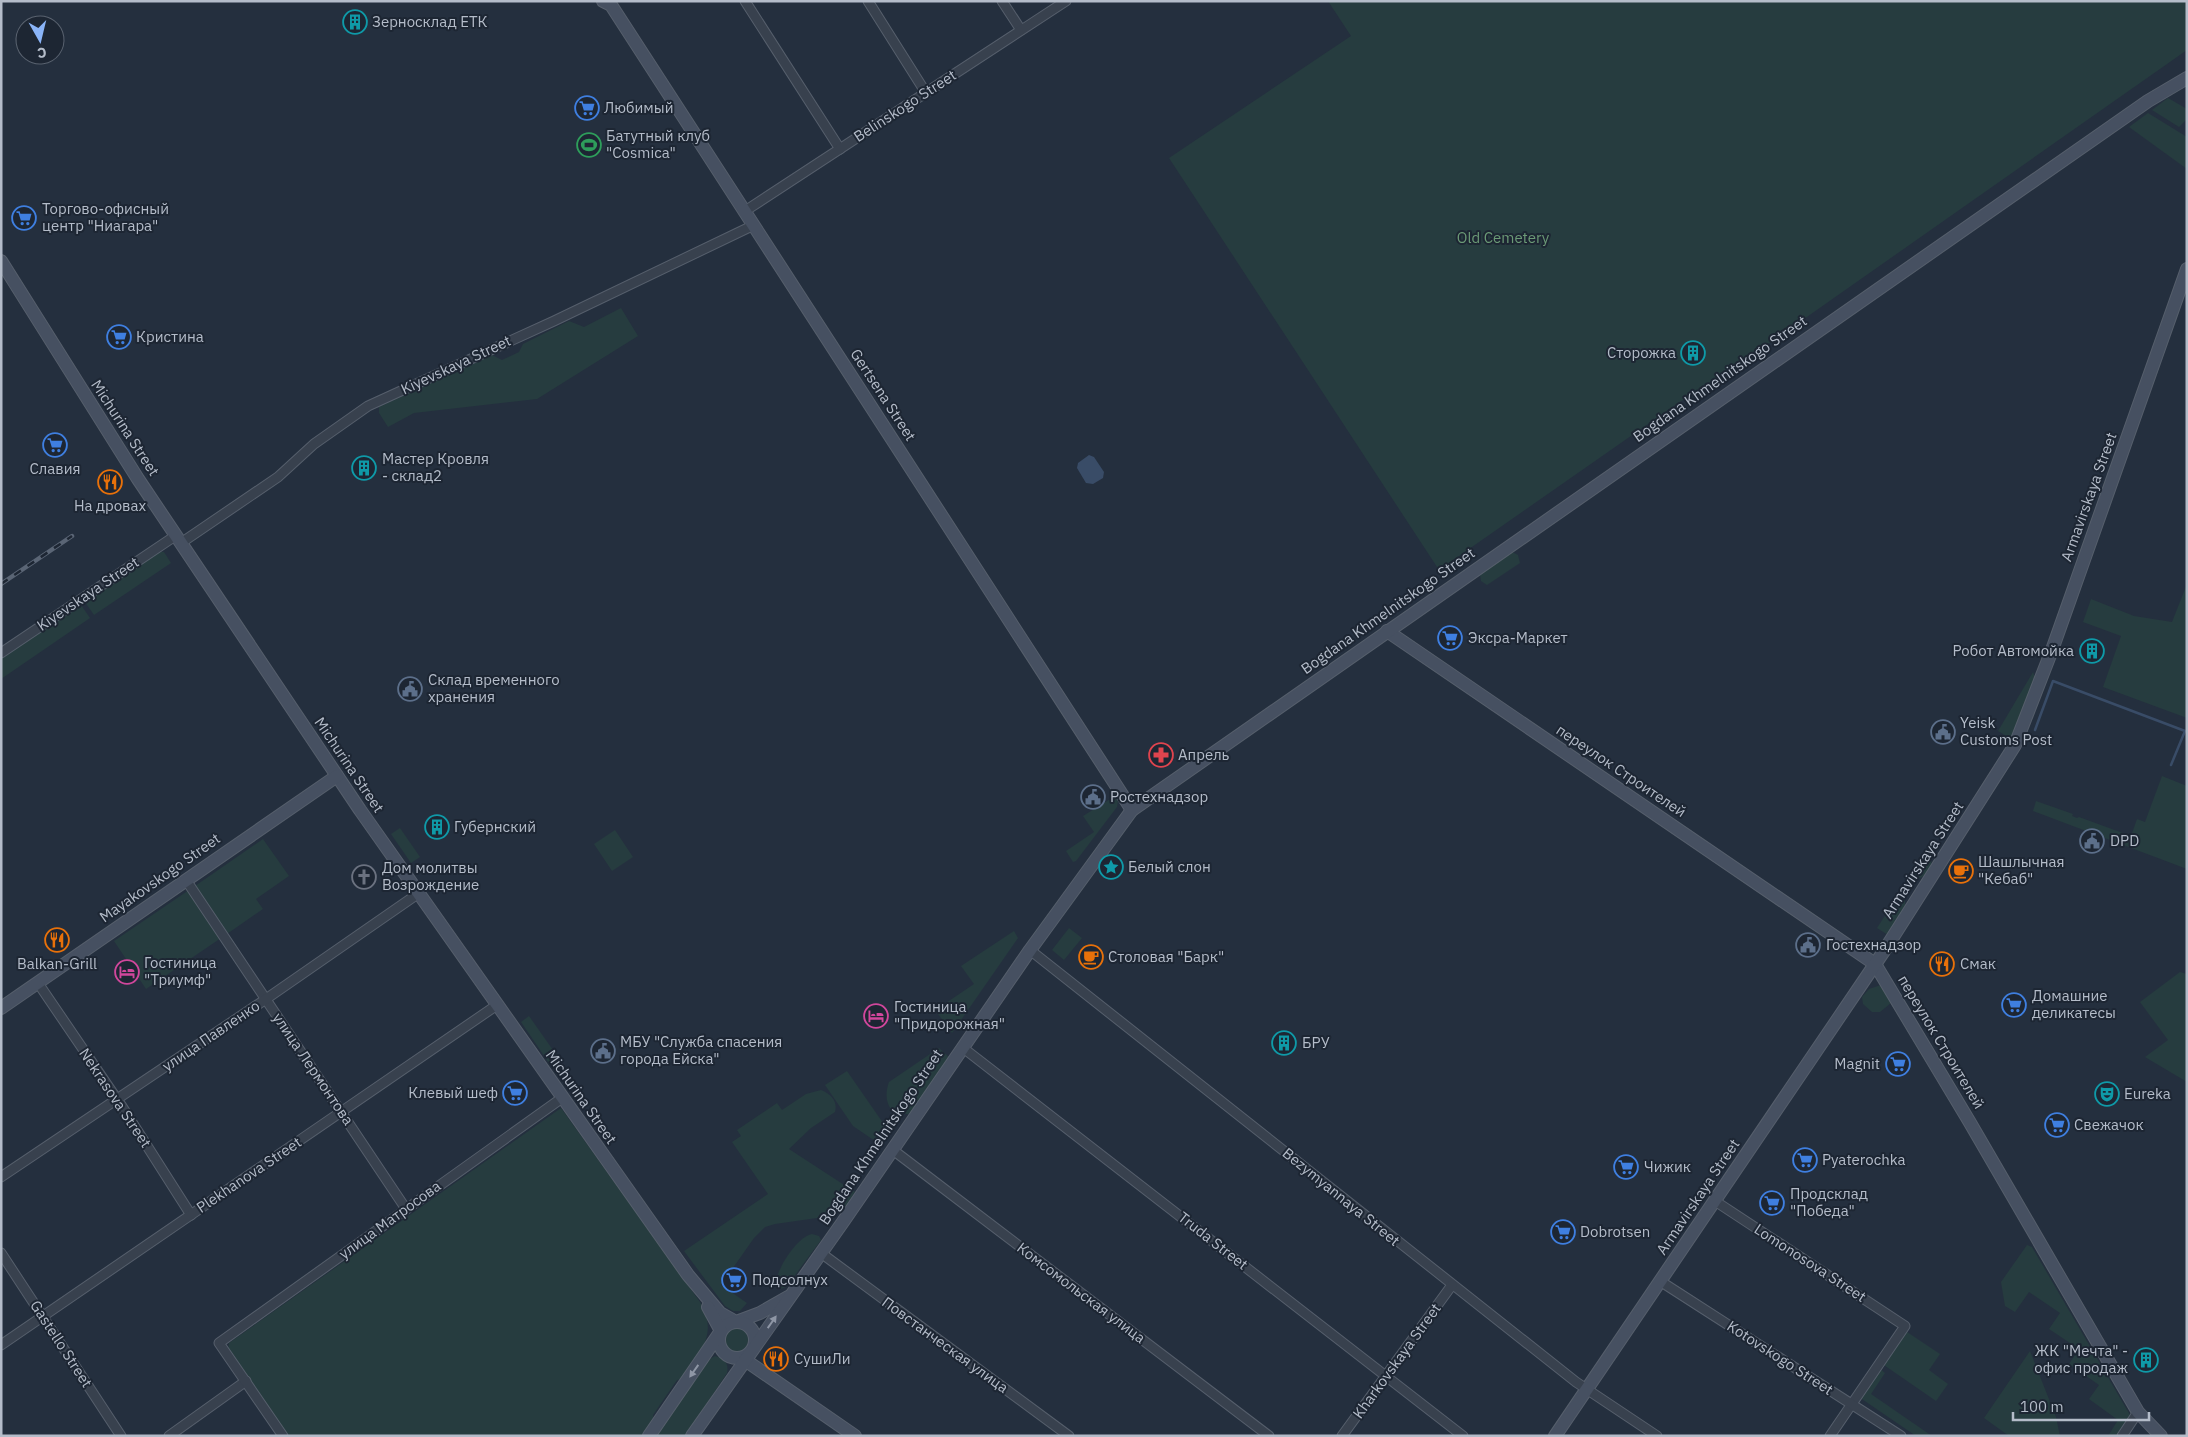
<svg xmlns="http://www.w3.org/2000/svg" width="2188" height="1437" font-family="'IBM Plex Sans',sans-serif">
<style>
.green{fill:#263c3f}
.water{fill:#394c67}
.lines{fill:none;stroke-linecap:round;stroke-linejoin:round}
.stream{stroke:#394c67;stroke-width:2.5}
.street-casing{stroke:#565f6c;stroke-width:11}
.secondary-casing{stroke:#565f6c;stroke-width:14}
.street{stroke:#38414e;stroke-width:9}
.secondary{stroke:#465061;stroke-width:12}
.rail-casing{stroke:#5a6575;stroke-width:4.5}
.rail{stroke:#1d2633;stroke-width:2.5;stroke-dasharray:8;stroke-linecap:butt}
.oneway{fill:#8e96a5}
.labels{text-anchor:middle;stroke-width:4;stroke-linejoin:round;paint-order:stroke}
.poi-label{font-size:15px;fill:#b4bcc9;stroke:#1d2633;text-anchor:start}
.street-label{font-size:15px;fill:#b4bcc9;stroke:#1d2633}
.park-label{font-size:15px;fill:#6b9a76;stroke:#1d2633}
</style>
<rect width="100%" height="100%" fill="#242f3e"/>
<g class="green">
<path d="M1328,1H2187V50L1710,385L1694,396L1681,401L1439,570L1169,158L1351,36Z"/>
<path d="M2168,98L2187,109V119L2179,127L2152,110Z"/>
<path d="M2148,113L2187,137V169L2129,127Z"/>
<path d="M621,308L638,336L537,399L414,413L388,427L379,413V407L492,355L502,360L519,352L523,344L569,321L584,327Z"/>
<path d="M159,552H164L171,563L94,615L85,602Z"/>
<path d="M1512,552L1518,555L1520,563L1487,585L1481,581L1480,574Z"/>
<path d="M2187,584V718L2103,687L2121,636L2083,622L2091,599L2134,616L2172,622Z"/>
<path d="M81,605L90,618L1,679V659Z"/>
<path d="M2033,672L2035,677L2011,739L1998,731Z"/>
<path d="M2162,776L2187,786V869L2033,811L2036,801L2073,814L2072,816L2077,818L2079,817L2131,836L2137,819L2145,822Z"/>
<path d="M1115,796L1118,801L1117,807L1076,861L1073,862L1066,851L1094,832L1083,816Z"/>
<path d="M400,828L420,857L411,863L391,834Z"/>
<path d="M615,830L633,857L612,871L594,844Z"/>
<path d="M263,839L289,876L256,899L263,909L227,934L195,886Z"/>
<path d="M1928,848L1932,865L1926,875L1918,879L1911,874Z"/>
<path d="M189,890L221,938L146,989L114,941Z"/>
<path d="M1899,894L1905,899V908L1888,935L1877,928Z"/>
<path d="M1069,928L1082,938L1064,960L1052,950Z"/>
<path d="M1014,931L1018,938L952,1033L933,1007H940L974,984L961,966Z"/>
<path d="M2180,972L2187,974V1082L2145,1057L2168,1040L2140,1002Z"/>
<path d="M1881,985L1891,1003L1880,1012H1872L1863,1004L1862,997L1869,989Z"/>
<path d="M529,1016L560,1060L551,1066L521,1022Z"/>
<path d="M939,1048L951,1059L911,1114H896C885,1106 885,1093 889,1082Z"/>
<path d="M847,1071L890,1133L881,1145L853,1126L825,1085Z"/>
<path d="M821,1090C831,1094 838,1101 835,1112L811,1128L789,1149L855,1192L843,1210L831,1216L775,1224L765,1227L754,1238L721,1285L747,1303L740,1311H733L725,1306L684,1251L768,1194L732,1142L741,1136L737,1130L777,1103L782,1110L806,1094Z"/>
<path d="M561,1108L700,1302C719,1335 700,1351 681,1379L677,1380L653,1415L654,1420L643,1436H288L228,1350L229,1343Z"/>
<path d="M812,1234L819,1236L821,1240L787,1286L784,1288L780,1289L776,1285C775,1270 798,1236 812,1234Z"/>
<path d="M2027,1245L2032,1247L2130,1415L2116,1436H2108L2118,1420L2089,1399L2099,1385L2069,1364L2079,1349L2049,1329L2060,1313L2029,1292L2015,1312L2005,1306L2001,1282Z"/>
<circle cx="736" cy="1340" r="12"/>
<path d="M1904,1330L1940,1354L1929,1370L1948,1384L1936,1401L1881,1363Z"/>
<path d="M2030,1351L2056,1417L2060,1436H2009L1984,1418Z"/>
<path d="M715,1356C725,1358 729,1364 727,1373L685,1436H656L708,1360Z"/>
<path d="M1879,1368L1885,1373L1871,1394L1932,1436H1916L1859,1397Z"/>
</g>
<path class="water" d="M1089,455L1094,457L1104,472L1103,478L1093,484L1086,483L1077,468L1078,463Z"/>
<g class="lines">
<path class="stream" d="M2035,730L2053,681L2185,731L2171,765"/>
<g class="street-casing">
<g id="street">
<path d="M745,1L840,149"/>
<path d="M868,1L926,93"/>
<path d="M1002,1L1021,30"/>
<path d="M745,211L1066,1"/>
<path d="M181,543L278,477L314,444L368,406L554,321L754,225"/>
<path d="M1,653L175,536"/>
<path d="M186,880L406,1209"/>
<path d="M1030,950L1576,1382L1657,1436"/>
<path d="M38,983L121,1105L191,1215"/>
<path d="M962,1047L1463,1436"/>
<path d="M893,1150L1269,1436"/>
<path d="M1,1177L266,999L419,893"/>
<path d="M1715,1201L1905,1326L1830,1436"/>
<path d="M1,1253L121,1436"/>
<path d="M821,1253L1069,1436"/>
<path d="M1660,1281L1901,1436"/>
<path d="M1,1345L497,1005"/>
<path d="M169,1436L246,1381"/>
<path d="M283,1436L219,1343L562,1098"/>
<path d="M1342,1436L1452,1285"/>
<path d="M2122,1436L2138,1412"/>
</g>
</g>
<g class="secondary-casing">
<g id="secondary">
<path d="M603,1L611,5L1132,810"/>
<path d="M1,261L138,479L360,810L688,1275L720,1313L736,1322L760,1313L788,1297"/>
<path d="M1387,631L1875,964L1969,1121L2138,1412L2161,1436"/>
<path d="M1,1008L337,776"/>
<circle cx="737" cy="1340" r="18"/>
<path d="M745,1360L855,1436"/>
<path d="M649,1436L721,1331L708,1307"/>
<path d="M692,1436L845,1219L1030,950L1132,810L2148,101L2187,78"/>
<path d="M1555,1436L1884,951L2015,745L2052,650L2187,269"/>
</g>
</g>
<use href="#street" class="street"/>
<use href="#secondary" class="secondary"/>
<g class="rail-casing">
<path id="rail" d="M1,584L72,536"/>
</g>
<use href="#rail" class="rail"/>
</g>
<defs><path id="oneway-solid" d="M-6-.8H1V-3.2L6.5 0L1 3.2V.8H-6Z" transform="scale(1.25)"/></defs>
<g class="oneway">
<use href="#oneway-solid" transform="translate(772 1322) rotate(-55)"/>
<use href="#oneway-solid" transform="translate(694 1371) rotate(125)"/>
</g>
<defs>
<g id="building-ring" transform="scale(1.25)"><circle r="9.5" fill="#1d2633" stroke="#0f9aa8" stroke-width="1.5"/><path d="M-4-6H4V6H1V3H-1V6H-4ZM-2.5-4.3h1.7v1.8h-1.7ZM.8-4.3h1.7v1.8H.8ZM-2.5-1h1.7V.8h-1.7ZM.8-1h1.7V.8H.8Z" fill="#0f9aa8"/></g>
<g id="supermarket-ring" transform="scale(1.25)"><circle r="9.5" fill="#1d2633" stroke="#3f7fe0" stroke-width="1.5"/><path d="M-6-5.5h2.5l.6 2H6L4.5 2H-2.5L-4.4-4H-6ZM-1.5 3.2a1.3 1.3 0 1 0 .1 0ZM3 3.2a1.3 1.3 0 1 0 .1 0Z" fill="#3f7fe0"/></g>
<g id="stadium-ring" transform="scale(1.25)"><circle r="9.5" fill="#1d2633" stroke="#2e9e5b" stroke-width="1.5"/><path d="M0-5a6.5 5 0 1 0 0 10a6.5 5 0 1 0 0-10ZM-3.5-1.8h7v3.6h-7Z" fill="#2e9e5b"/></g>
<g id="restaurant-ring" transform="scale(1.25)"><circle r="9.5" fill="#1d2633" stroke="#e8710a" stroke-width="1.5"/><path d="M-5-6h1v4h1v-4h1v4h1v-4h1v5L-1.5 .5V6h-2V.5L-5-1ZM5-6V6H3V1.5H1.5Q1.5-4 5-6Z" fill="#e8710a"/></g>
<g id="civic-ring" transform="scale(1.25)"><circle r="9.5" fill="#1d2633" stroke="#5c6f8a" stroke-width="1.5"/><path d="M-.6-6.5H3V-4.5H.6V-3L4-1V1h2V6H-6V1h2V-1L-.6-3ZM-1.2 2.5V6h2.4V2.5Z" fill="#5c6f8a"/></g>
<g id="pharmacy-ring" transform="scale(1.25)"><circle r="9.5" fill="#1d2633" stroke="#e0444e" stroke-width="1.5"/><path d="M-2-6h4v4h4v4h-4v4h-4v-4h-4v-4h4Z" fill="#e0444e"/></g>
<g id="sight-ring" transform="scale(1.25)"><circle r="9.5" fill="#1d2633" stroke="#0f9aa8" stroke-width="1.5"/><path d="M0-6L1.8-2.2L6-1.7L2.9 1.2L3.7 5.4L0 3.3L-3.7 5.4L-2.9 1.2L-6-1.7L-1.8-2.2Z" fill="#0f9aa8"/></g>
<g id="cafe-ring" transform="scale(1.25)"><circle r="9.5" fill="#1d2633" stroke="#e8710a" stroke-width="1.5"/><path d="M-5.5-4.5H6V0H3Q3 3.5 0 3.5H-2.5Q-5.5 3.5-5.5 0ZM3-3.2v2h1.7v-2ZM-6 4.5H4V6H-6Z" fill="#e8710a"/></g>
<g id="church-ring" transform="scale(1.25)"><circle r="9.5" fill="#1d2633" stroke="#6b7280" stroke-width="1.5"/><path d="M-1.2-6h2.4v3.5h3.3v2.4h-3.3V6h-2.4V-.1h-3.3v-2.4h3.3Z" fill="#6b7280"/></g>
<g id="hotel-ring" transform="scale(1.25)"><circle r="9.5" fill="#1d2633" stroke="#d1479c" stroke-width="1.5"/><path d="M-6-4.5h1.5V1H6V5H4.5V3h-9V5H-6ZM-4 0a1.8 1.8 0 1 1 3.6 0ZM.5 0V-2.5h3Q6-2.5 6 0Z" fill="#d1479c"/></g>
<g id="theatre-ring" transform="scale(1.25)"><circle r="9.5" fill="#1d2633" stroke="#0f9aa8" stroke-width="1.5"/><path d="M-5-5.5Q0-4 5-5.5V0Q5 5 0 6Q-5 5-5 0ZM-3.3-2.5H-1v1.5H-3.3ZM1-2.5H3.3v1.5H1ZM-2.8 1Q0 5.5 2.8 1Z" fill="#0f9aa8"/></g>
</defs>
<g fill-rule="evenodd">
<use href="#building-ring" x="355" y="22"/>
<use href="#supermarket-ring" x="587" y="108"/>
<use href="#stadium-ring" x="589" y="145"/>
<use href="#supermarket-ring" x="24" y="218"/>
<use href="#supermarket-ring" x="119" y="337"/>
<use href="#building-ring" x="1693" y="353"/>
<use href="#supermarket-ring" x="55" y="445"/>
<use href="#building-ring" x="364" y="468"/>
<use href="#restaurant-ring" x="110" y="482"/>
<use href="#supermarket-ring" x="1450" y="638"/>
<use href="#building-ring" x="2092" y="651"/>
<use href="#civic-ring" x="410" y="689"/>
<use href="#civic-ring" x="1943" y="732"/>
<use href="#pharmacy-ring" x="1161" y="755"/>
<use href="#civic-ring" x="1093" y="797"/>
<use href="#building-ring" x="437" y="827"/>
<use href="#civic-ring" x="2092" y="841"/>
<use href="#sight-ring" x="1111" y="867"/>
<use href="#cafe-ring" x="1961" y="871"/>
<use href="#church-ring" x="364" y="877"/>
<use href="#restaurant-ring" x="57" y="940"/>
<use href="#civic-ring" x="1808" y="945"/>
<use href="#cafe-ring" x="1091" y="957"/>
<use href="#restaurant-ring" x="1942" y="964"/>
<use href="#hotel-ring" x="127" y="972"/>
<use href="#supermarket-ring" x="2014" y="1005"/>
<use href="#hotel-ring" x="876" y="1016"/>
<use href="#building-ring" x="1284" y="1043"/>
<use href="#civic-ring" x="603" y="1051"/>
<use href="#supermarket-ring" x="1898" y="1064"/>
<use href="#supermarket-ring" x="515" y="1093"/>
<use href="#theatre-ring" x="2107" y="1094"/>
<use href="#supermarket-ring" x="2057" y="1125"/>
<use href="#supermarket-ring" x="1805" y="1160"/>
<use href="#supermarket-ring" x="1626" y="1167"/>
<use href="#supermarket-ring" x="1772" y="1203"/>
<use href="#supermarket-ring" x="1563" y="1232"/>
<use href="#supermarket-ring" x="734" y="1280"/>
<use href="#restaurant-ring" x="776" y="1359"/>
<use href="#building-ring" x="2146" y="1360"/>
</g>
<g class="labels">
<g class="poi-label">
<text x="372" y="27">Зерносклад ЕТК</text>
<text x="604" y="113">Любимый</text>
<text x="606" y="141">Батутный клуб<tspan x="606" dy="17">"Cosmica"</tspan></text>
<text x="42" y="214">Торгово-офисный<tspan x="42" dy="17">центр "Ниагара"</tspan></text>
<text x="136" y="342">Кристина</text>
<text x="1676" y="358" text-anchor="end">Сторожка</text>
<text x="382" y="464">Мастер Кровля<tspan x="382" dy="17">- склад2</tspan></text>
<text x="55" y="474" text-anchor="middle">Славия</text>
<text x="110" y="511" text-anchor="middle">На дровах</text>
<text x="1468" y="643">Эксра-Маркет</text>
<text x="2074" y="656" text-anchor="end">Робот Автомойка</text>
<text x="428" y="685">Склад временного<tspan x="428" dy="17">хранения</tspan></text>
<text x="1960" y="728">Yeisk<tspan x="1960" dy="17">Customs Post</tspan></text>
<text x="1178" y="760">Апрель</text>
<text x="1110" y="802">Ростехнадзор</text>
<text x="454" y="832">Губернский</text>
<text x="2110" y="846">DPD</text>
<text x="1978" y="867">Шашлычная<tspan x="1978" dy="17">"Кебаб"</tspan></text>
<text x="1128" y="872">Белый слон</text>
<text x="382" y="873">Дом молитвы<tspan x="382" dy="17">Возрождение</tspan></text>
<text x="1826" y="950">Гостехнадзор</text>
<text x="1108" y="962">Столовая "Барк"</text>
<text x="144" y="968">Гостиница<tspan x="144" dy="17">"Триумф"</tspan></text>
<text x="57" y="969" text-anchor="middle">Balkan-Grill</text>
<text x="1960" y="969">Смак</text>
<text x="2032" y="1001">Домашние<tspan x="2032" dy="17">деликатесы</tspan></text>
<text x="894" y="1012">Гостиница<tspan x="894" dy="17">"Придорожная"</tspan></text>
<text x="620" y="1047">МБУ "Служба спасения<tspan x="620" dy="17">города Ейска"</tspan></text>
<text x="1302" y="1048">БРУ</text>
<text x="1880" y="1069" text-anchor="end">Magnit</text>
<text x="498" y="1098" text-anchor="end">Клевый шеф</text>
<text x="2124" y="1099">Eureka</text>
<text x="2074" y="1130">Свежачок</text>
<text x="1822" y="1165">Pyaterochka</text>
<text x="1644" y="1172">Чижик</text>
<text x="1790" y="1199">Продсклад<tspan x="1790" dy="17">"Победа"</tspan></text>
<text x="1580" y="1237">Dobrotsen</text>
<text x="752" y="1285">Подсолнух</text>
<text x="2128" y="1356" text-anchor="end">ЖК "Мечта" -<tspan x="2128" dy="17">офис продаж</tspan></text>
<text x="794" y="1364">СушиЛи</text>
</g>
<g class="street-label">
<text transform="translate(905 106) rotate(-33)" y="5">Belinskogo Street</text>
<text transform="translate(456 365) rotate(-25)" y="5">Kiyevskaya Street</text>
<text transform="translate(1720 379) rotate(-35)" y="5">Bogdana Khmelnitskogo Street</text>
<text transform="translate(883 395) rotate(57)" y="5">Gertsena Street</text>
<text transform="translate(125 428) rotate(57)" y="5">Michurina Street</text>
<text transform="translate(2089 497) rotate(-70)" y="5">Armavirskaya Street</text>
<text transform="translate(88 594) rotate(-34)" y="5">Kiyevskaya Street</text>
<text transform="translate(1388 611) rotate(-35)" y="5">Bogdana Khmelnitskogo Street</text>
<text transform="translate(349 765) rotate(56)" y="5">Michurina Street</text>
<text transform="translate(1621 771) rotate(34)" y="5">переулок Строителей</text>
<text transform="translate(1923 860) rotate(-57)" y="5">Armavirskaya Street</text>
<text transform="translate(160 878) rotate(-35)" y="5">Mayakovskogo Street</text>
<text transform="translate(211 1036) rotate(-34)" y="5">улица Павленко</text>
<text transform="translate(1941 1042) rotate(59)" y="5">переулок Строителей</text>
<text transform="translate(313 1069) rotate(56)" y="5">улица Лермонтова</text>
<text transform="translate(581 1097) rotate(55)" y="5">Michurina Street</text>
<text transform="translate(115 1098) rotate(56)" y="5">Nekrasova Street</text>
<text transform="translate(881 1137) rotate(-56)" y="5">Bogdana Khmelnitskogo Street</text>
<text transform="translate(249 1175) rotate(-34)" y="5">Plekhanova Street</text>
<text transform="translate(1341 1197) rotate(39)" y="5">Bezymyannaya Street</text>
<text transform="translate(1698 1197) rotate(-56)" y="5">Armavirskaya Street</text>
<text transform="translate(390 1220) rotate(-36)" y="5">улица Матросова</text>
<text transform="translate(1213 1241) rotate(38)" y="5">Truda Street</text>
<text transform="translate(1810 1263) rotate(33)" y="5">Lomonosova Street</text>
<text transform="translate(1081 1293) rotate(37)" y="5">Комсомольская улица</text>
<text transform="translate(61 1344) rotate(57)" y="5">Gastello Street</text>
<text transform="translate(945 1345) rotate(36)" y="5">Повстанческая улица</text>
<text transform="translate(1780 1358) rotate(33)" y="5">Kotovskogo Street</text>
<text transform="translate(1397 1361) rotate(-54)" y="5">Kharkovskaya Street</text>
</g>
<g class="park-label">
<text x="1503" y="243">Old Cemetery</text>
</g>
</g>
<rect width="2188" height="1437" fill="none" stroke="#b4bcc9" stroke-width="5"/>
<g transform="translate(40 40) rotate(172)"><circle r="24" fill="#1d2633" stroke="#59626f"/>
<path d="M0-4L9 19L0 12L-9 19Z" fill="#8ab4f8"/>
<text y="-8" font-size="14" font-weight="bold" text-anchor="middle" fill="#b4bcc9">С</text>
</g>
<path d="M2013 1412v8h136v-8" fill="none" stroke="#b4bcc9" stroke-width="2.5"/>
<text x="2020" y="1412" font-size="15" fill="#b4bcc9" stroke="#1d2633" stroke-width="4" paint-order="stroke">100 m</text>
</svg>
